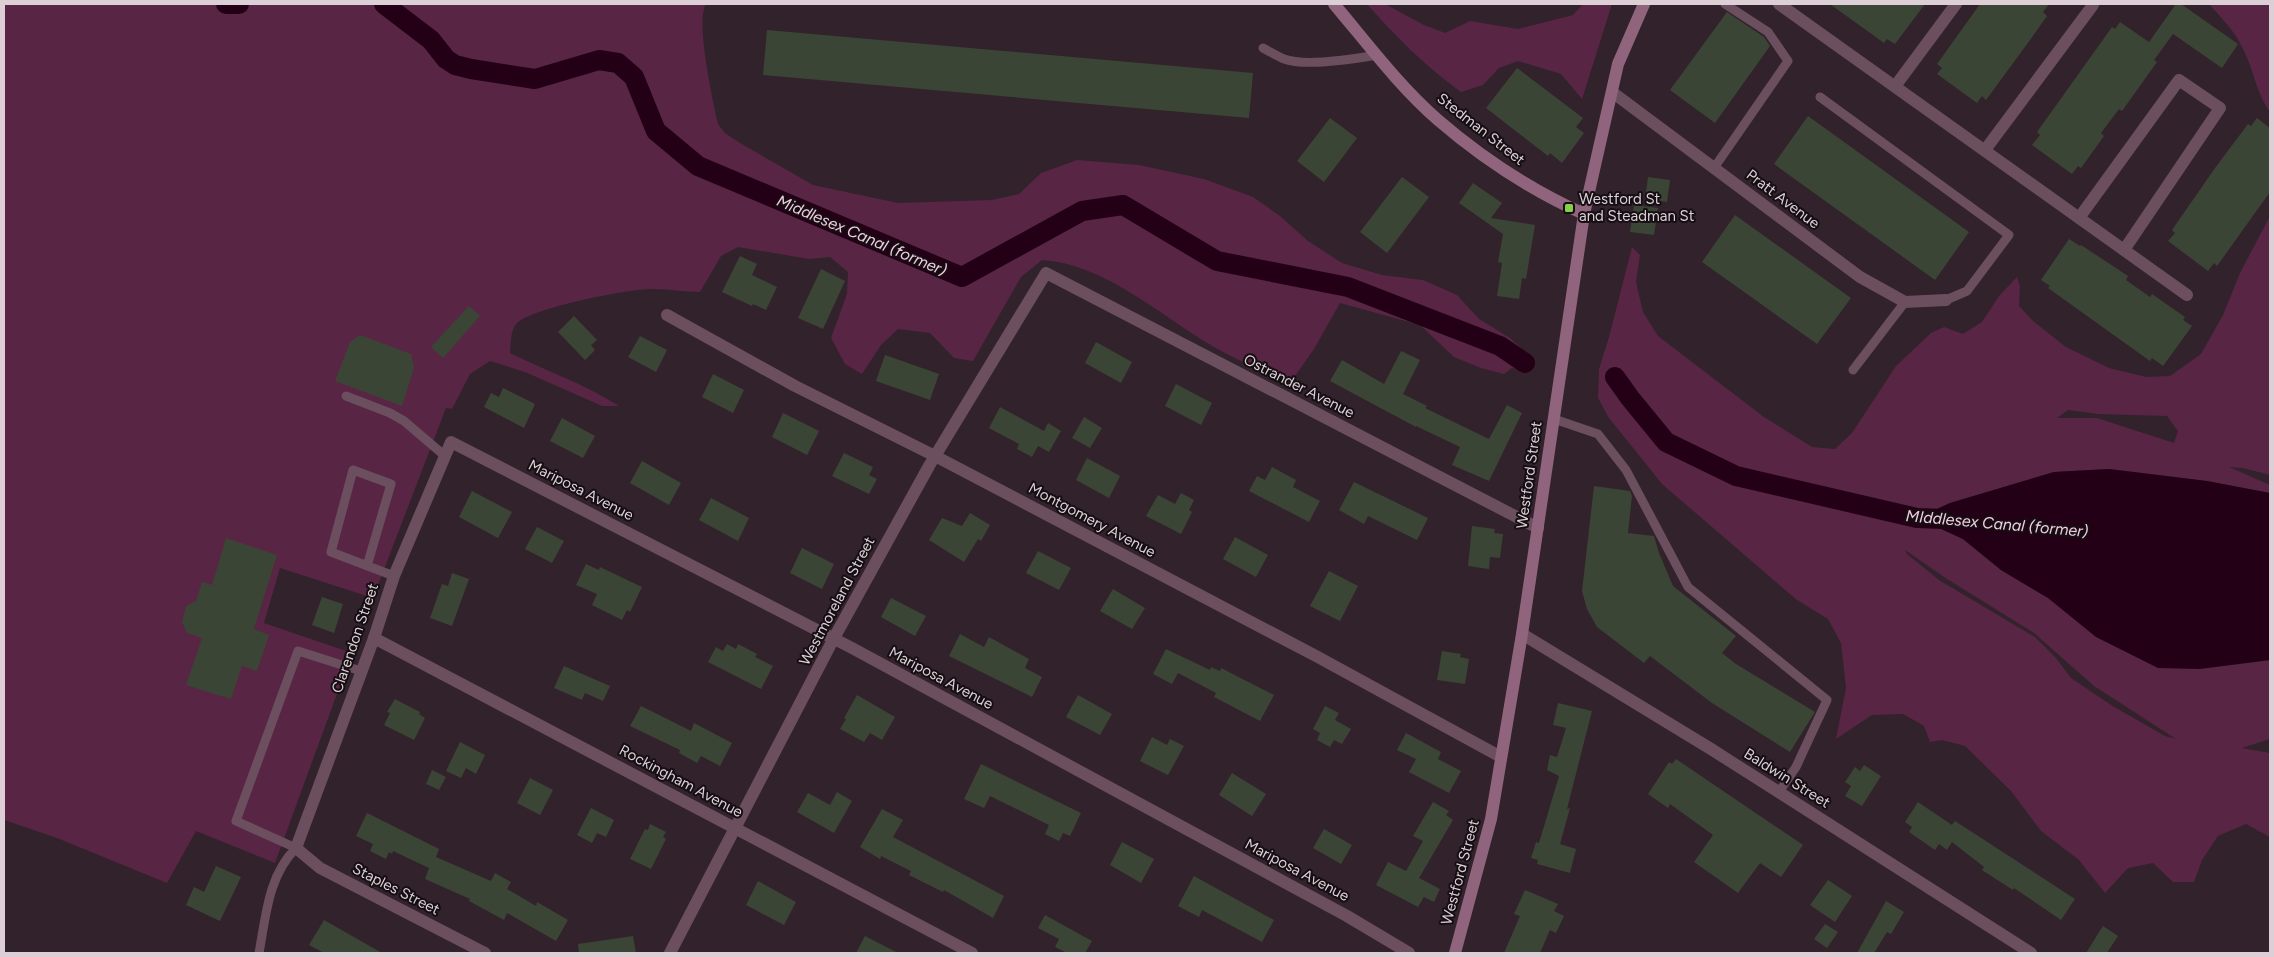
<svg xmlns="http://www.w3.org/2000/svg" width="2274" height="957" font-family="Figtree,sans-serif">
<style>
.green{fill:#582545;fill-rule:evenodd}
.water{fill:#230016}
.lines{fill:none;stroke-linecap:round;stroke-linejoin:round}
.canal{stroke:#230016;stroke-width:20}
.building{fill:#3b4535}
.service{stroke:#6c4f5f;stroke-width:9}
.minor{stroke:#6c4f5f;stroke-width:12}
.tertiary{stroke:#6c4f5f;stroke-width:12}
.secondary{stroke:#91647e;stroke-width:12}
.poi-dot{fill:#86cf4b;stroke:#150e12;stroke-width:2}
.labels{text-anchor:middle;stroke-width:4;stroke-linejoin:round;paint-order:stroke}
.street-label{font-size:15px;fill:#dcd0d6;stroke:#150e12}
.poi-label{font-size:15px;fill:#dcd0d6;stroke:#150e12;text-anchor:start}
.water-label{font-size:16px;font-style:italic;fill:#f5cde3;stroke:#150e12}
</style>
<rect width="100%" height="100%" fill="#32222b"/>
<g class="green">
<path d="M4,4H706C695,21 713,101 718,124L725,133L740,143L813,185L898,203L992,200L1019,194L1041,173L1077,160L1139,165L1204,179L1253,197L1280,216L1308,241L1342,263L1382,275L1423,280L1457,295L1479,319L1510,338L1531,357L1522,370L1512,368L1504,374L1481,368L1454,357L1420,325L1340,303L1314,349L1290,383C1262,370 1231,358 1204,341C1154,310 1102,264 1042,260L1021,277L973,361L954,358L930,333L898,329L881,345L862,374L845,364L831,338L847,294L848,272L830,257L809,259L738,247L721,256L700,292C684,292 670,289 654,289C631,288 532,308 517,323C510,330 511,344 510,353C546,371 585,384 619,406H602L525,372L490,361L470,374L452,409L446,408L373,598L280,568L264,623L352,653L275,863L196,831L167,883L57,838L4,820Z"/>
<path d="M1367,4H1385L1424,25L1445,33L1470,21L1518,29L1573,15L1583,4H1612L1582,99L1561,74L1518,61L1499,68L1483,85L1461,92C1426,67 1395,36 1367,4Z"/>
<path d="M2209,4H2270V112C2256,93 2254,71 2244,51C2236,32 2222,19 2209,4Z"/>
<path d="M2270,216V475L2243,468L2229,467L2270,485V493L2207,481L2109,469L2054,472L1950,503L1918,518L1963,539L2001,570L2048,598L2199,669L2270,660V739L2242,748L2270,753V837L2246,824L2218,836L2202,860L2194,882H2173L2153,863L2128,868L2105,893L2079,860L2041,831L2011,791L1965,746L1942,740L1930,742L1924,726L1903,714L1872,715L1836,739L1846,688L1841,643L1828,619L1797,600L1662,484L1609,418L1598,398L1599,369L1609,337L1632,247L1640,255L1636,282L1643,312L1658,336L1764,417L1812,447L1835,449L1852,433L1896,366L1931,333L1944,327L1963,334L1982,322L1999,296L2017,277L2020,286L2019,306L2033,321L2066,347L2109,368L2146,377L2170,376L2201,354L2223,315L2240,273ZM2068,410L2098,414L2167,416L2178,431L2174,443L2097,418H2057ZM1905,550L1947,579L2034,633L2094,686L2176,739L2165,736L2111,705L2071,678L2056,658L2035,637L1939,580L1907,554Z"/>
</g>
<path class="water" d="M2109,469L2207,481L2270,493V660L2199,669L2158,668L2096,637L2048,598L2001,570L1963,539L1917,518L1950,503L2054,472Z"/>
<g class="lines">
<g class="canal">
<path d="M226,4H239"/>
<path d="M384,4L431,40L446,59L455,65L471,69L535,79L599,60L618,63L634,77L656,131L698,166L962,277L1082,211L1123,205L1217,261L1348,287L1500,346L1525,363"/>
<path d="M1615,377L1630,398L1666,442L1736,476L1917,518L1944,519"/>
</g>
</g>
<g class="building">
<path d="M1830,4H1925L1895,44L1887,39L1884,43Z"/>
<path d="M1980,4H2049L2043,12L2047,16L2030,40L1986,100L1982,96L1977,103L1937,74L1942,68L1937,64Z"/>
<path d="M2176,4H2181L2238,44L2222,68L2173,34L2154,60L2157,62L2122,111L2119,109L2101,133L2104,136L2081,168L2078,166L2072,174L2032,145L2040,135L2037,132L2112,27L2115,29L2120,22L2149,42Z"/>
<path d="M1727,12L1764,37L1770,46L1715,123L1670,90Z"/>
<path d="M767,30L1253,73L1249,118L763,75Z"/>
<path d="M1517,68L1583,118L1576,127L1584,133L1562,163L1550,153L1548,156L1486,108Z"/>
<path d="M1808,116L1969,232L1935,280L1774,164Z"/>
<path d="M1330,118L1357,138L1324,182L1297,161Z"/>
<path d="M2257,118L2270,128V192L2217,266L2214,263L2208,271L2168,241L2175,233L2172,230L2215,168L2248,124L2251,126Z"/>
<path d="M1402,177L1429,197L1387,253L1360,232Z"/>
<path d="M1648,177L1670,180L1667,202L1645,199Z"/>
<path d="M1473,183L1502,203L1491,218L1535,225L1526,279L1522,278L1519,299L1497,296L1502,263L1498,262L1503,234L1459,203Z"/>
<path d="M1634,205L1658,208L1654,235L1630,232Z"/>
<path d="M1735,215L1851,298L1817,344L1702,262Z"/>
<path d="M2069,239L2080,246L2081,245L2128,276L2126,280L2150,297L2152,294L2172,308L2185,317L2183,320L2192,326L2163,366L2152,358L2150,361L2048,288L2050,286L2041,280Z"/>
<path d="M740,256L757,264L752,275L777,287L766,310L753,304L752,306L722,292Z"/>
<path d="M821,269L845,281L823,329L798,318Z"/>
<path d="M469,306L480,316L443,358L431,347Z"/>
<path d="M574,316L597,340L591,345L595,350L585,360L558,332Z"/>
<path d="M360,335L411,354L414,368L402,406L335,381L350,342Z"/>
<path d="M640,336L667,350L656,372L628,357Z"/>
<path d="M1096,342L1132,362L1121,383L1085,363Z"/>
<path d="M1401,351L1420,360L1403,394L1427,406L1425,408L1489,439L1507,405L1522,413L1489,481L1452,465L1460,447L1416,426V427L1330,381L1342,360L1384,384Z"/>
<path d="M885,355L939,374L930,400L876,381Z"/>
<path d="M713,374L744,390L733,413L702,397Z"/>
<path d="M1176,384L1212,403L1201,425L1165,406Z"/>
<path d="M503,388L535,404L524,428L484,407L491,393L499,397Z"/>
<path d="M1000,407L1044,431L1048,423L1061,431L1049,452L1038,446L1032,457L1017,449L1019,444L989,428Z"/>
<path d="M783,413L819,431L807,455L772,437Z"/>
<path d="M1084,417L1102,428L1090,448L1072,438Z"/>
<path d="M562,418L595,436L583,458L550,441Z"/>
<path d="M844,453L873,467L869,475L877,479L869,494L832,476Z"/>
<path d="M1087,458L1120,476L1109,498L1076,480Z"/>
<path d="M642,461L681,483L669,505L630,483Z"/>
<path d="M1272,467L1296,480L1293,487L1320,501L1309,522L1249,491L1257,476L1265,480Z"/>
<path d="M1354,482L1428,518L1417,540L1368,516L1364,524L1339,510Z"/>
<path d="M1594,486L1630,491L1632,496L1628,533L1654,536L1659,553L1673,586L1736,636L1722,653L1736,664L1815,712L1790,752L1712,703L1650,656L1644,663L1597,627L1587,609L1582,591Z"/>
<path d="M472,491L512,512L498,538L459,517Z"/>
<path d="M1181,493L1194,500L1189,510L1192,512L1181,534L1146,516L1158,495L1175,504Z"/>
<path d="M711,498L749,518L738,541L699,520Z"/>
<path d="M970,513L990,525L981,541L978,539L964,562L929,540L942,518L962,526Z"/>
<path d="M1472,526L1495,529L1494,533L1503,534L1500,558L1490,557L1489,569L1468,566Z"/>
<path d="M537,527L564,541L552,563L525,549Z"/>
<path d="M1235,537L1268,555L1256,577L1223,559Z"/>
<path d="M226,538L277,555L254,629L269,635L257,671L242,666L231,699L186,685L202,638L187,633L182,622L186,606L196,601L202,582L212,585Z"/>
<path d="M802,548L834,564L822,589L790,573Z"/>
<path d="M1038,551L1071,568L1059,590L1026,573Z"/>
<path d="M586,564L599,570L600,567L642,587L630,612L627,610L622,620L592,605L597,594L576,585Z"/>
<path d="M1329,571L1358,586L1340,621L1310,606Z"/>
<path d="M452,573L469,579L452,626L430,618L442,584L448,586Z"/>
<path d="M1113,589L1145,608L1132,629L1100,611Z"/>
<path d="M322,597L343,604L334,633L312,625Z"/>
<path d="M891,598L926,616L915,636L881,617Z"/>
<path d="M960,634L984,647L989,637L1029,659L1025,668L1042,677L1032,697L949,656Z"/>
<path d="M727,644L736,649L738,644L757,654L755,657L773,666L761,689L708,662L716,647L723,651Z"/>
<path d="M1166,649L1210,670L1211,667L1220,671L1221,668L1274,695L1260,721L1214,697L1216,693L1178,673L1172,684L1153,674Z"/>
<path d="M1442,651L1461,654L1460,657L1469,659L1465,684L1437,680Z"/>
<path d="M564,666L610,686L603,701L585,693L582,700L554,688Z"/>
<path d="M857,695L895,717L882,740L870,733L864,742L840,729L846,719L844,718Z"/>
<path d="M1078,695L1112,714L1100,735L1066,717Z"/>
<path d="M395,699L420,712L419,714L425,718L414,740L384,725L390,713L387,712Z"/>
<path d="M1558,703L1592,711L1567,809L1570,808L1560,844L1576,849L1570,873L1537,864L1538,860L1531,858L1536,842L1539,843L1559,776L1547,770L1550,755L1557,757L1566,728L1553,725Z"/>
<path d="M641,706L691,731L694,723L732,743L720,766L701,756L697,763L679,753L680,750L630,726Z"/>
<path d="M1325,706L1339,713L1335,720L1351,729L1342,744L1334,740L1330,747L1317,740L1320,733L1313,729Z"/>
<path d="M1406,733L1441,752L1438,759L1461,771L1449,793L1409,772L1416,759L1397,750Z"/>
<path d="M1152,737L1167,745L1170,739L1184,746L1168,775L1140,761Z"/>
<path d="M460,742L485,755L476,774L466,768L461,778L446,771Z"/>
<path d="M1676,759L1803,845L1781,877L1760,863L1738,893L1694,862L1713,835L1670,804L1668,808L1648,794L1669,762L1672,764Z"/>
<path d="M981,764L1081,813L1070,836L1063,833L1059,841L1045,834L1049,825L990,796L984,808L964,799Z"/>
<path d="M1864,765L1881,776L1862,806L1845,796L1851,786L1845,782L1855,767L1860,771Z"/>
<path d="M432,770L446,777L439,790L426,784Z"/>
<path d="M1232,773L1266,794L1252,816L1219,795Z"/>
<path d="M530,778L553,790L540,815L517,803Z"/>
<path d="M837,792L852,801L834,833L797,812L808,793L830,805Z"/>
<path d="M1433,802L1449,811L1446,815L1453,820L1419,878L1440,889L1434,902L1424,897L1418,907L1376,885L1388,862L1406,871L1423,841L1413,836Z"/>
<path d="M1918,802L1952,825L1955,821L2075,899L2061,920L2014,888L2013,890L1982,870L1984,867L1952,842L1947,850L1939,844L1935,850L1909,832L1912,827L1905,822Z"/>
<path d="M591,808L614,820L606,837L597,833L592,843L577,835Z"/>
<path d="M882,809L903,820L893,837L1004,896L993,918L944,890L943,892L909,875L911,871L881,856L880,859L860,847Z"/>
<path d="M367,813L439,849L436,857L491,881L495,873L511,882L507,889L536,906L537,902L568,920L556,941L507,913L504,920L469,901L470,899L425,879L429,868L393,851L392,854L389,852L386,859L370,851L373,844L356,836Z"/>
<path d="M650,824L666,832L663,837L666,839L651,869L630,859L645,829L648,830Z"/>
<path d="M1324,829L1352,845L1341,864L1313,848Z"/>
<path d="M1122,842L1154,859L1141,883L1110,865Z"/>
<path d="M216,866L241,877L220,921L186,905L194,887L204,892Z"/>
<path d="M1194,876L1274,920L1262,942L1202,910L1199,917L1178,906Z"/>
<path d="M1828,880L1852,896L1835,922L1810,905Z"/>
<path d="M758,881L796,902L784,925L746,905Z"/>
<path d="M1525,890L1558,904L1554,911L1564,916L1556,933L1550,930L1540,953H1504L1520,916L1514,914Z"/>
<path d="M1886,901L1904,912L1891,934L1887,932L1874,953H1857Z"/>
<path d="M1045,915L1092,941L1085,953H1067L1055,947L1059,939L1038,928Z"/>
<path d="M324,920L382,953H324L309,945Z"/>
<path d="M1825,924L1838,932L1827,948L1814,939Z"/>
<path d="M2103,926L2118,936L2107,953H2086Z"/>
<path d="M633,936L636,953H579L578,944Z"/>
<path d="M865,936L898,953H856Z"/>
</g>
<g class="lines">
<g class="service">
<path d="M1263,48C1270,52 1277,56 1284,59C1305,67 1354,59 1377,55"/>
<path d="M1820,97L2009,235L1967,291L1946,300"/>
<path d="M1714,168L1788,61L1768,32L1725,4"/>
<path d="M1853,370L1905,302"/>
<path d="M346,396L390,413L404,421L445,456"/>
<path d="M1554,419L1598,434L1626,470L1688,587L1827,700L1796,767L1779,792"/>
<path d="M367,566L391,484L353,470L331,552L394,576"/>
<path d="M259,953C266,916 268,876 296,848L236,821L298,651L361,671"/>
</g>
<g class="minor">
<path d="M1779,4L2187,295"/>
<path d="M1896,85L1956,4"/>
<path d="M1612,92L1860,277L1905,302L1946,300"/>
<path d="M1985,150L2093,5"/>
<path d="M2079,218L2179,80L2220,108L2124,250"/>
<path d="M667,315L795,386L935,456L1316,656L1501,757"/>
<path d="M374,638L972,953"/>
<path d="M485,953L320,868L296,848L374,638L394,576L451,442L852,648L1347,916L1409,953"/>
<path d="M670,953L834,638L929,466L1046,273L1538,528"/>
</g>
<path class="tertiary" d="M1522,634L1711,749L2031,953"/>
<g class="secondary">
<path d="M1334,4C1367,43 1399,86 1438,120C1482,158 1531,190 1584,214"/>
<path d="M1455,953L1491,819L1522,634L1584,214L1618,64L1644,4"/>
</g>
</g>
<rect class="poi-dot" x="1564" y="203" width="10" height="10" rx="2.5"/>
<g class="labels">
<g class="street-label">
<text transform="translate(1481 129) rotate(38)" y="5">Stedman Street</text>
<text transform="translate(1783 199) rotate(37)" y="5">Pratt Avenue</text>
<text transform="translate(1299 386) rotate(27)" y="5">Ostrander Avenue</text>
<text transform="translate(1529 475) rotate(-82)" y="5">Westford Street</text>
<text transform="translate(581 490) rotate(27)" y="5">Mariposa Avenue</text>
<text transform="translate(1092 520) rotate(28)" y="5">Montgomery Avenue</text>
<text transform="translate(837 601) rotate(-62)" y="5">Westmoreland Street</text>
<text transform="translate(355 638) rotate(-71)" y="5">Clarendon Street</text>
<text transform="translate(941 678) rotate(28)" y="5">Mariposa Avenue</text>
<text transform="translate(1787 778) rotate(32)" y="5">Baldwin Street</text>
<text transform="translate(681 781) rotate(28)" y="5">Rockingham Avenue</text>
<text transform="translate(1297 870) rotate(28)" y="5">Mariposa Avenue</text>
<text transform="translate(1460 872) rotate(-75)" y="5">Westford Street</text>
<text transform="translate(396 889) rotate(27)" y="5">Staples Street</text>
</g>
<g class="poi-label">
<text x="1579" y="204">Westford St<tspan x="1579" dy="17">and Steadman St</tspan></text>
</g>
<g class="water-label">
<text transform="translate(862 235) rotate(23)" y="6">Middlesex Canal (former)</text>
<text transform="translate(1997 523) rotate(5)" y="6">MIddlesex Canal (former)</text>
</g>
</g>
<rect width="2274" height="957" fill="none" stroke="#dcd0d6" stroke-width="10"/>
</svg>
